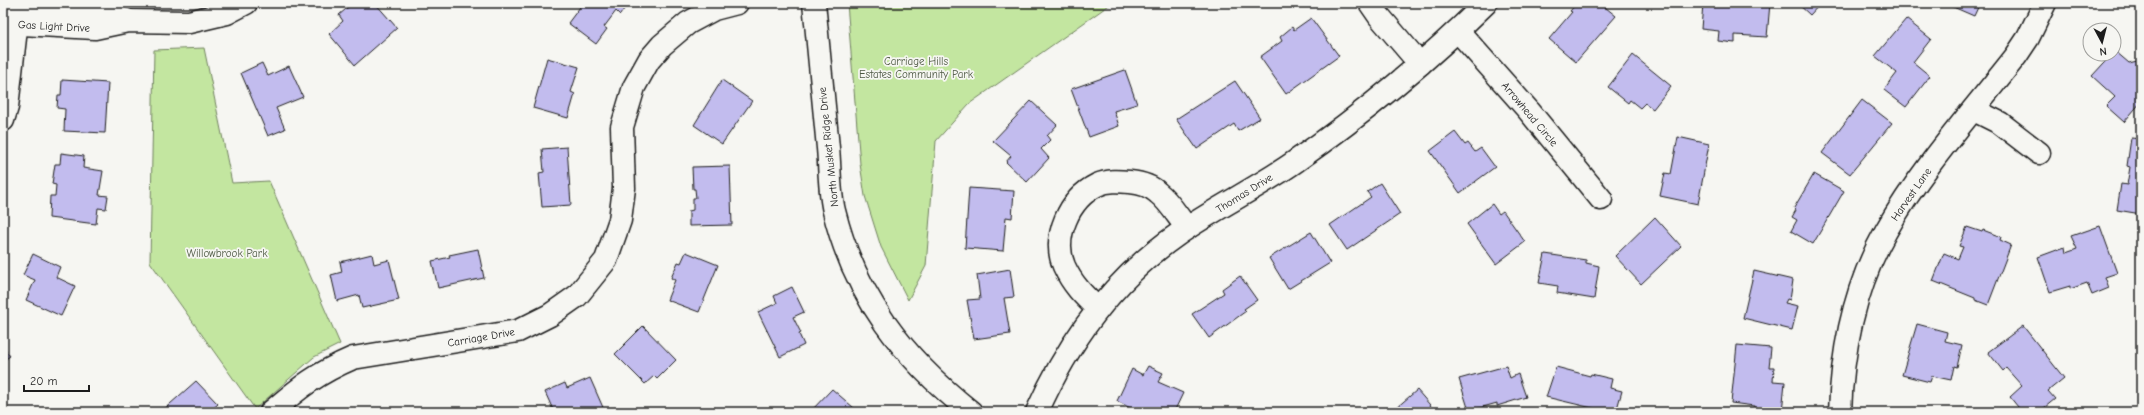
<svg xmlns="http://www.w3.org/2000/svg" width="2144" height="415" font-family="'Comic Neue',sans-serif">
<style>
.green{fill:#c3e6a0;stroke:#70815e}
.building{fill:#c2bcee;stroke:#1c1c1c}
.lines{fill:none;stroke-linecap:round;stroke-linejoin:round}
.street-casing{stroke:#1c1c1c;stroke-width:25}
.street{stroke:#f6f6f2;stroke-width:22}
.labels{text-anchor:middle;stroke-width:3.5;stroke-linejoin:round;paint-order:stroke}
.street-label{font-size:11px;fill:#1c1c1c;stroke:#f6f6f2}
.park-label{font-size:11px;fill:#4e5944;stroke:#f6f6f2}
</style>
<rect width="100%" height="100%" fill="#f6f6f2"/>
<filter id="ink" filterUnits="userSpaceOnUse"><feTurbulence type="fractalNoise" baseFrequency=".025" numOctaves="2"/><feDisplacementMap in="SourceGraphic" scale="8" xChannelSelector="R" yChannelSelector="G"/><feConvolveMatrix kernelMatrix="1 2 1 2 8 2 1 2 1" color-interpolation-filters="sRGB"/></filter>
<g filter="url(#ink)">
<g class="green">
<path d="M847,3H1112L969,104L936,141L926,266L908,300L881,247L865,196L860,164Z"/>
<path d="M204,48L232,183L269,181L340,344L314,357L255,409L150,262L154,50Z"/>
</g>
<g class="building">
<path d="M353,3H375L397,28L355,65L329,34L343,21L339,15Z"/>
<path d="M583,3H622L626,6L620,15L616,11L604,27L607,29L596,44L568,23Z"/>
<path d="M1577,3H1600L1616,16L1576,62L1549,39L1572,12L1570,11Z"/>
<path d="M1703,3L1744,5V3H1770L1767,37L1735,35V43L1718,41L1719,31L1701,29Z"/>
<path d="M1797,3H1821L1810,15Z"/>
<path d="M1944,3H1980L1974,16Z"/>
<path d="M2116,3H2141V5Z"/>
<path d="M1311,18L1339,56L1286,94L1260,57L1282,41L1280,37L1292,27L1294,30Z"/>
<path d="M1906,19L1931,39L1913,62L1930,76L1906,107L1884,90L1897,73L1875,56Z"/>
<path d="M2115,51L2129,63L2137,61L2141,65V102L2124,122L2106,106L2115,97L2092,76Z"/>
<path d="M1633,55L1671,86L1653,109L1645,103L1640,108L1630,100L1628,103L1608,87Z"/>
<path d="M547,58L579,67L571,92L575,94L568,118L533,108Z"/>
<path d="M262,63L268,76L289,66L303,97L276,108L285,129L268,136L241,73Z"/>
<path d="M1125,70L1137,104L1114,111L1119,126L1089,137L1071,89Z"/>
<path d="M62,80L108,83L105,133L64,131L65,109L57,108L58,95H61Z"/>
<path d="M722,80L752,101L722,144L694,125Z"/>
<path d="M1235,81L1260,118L1238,131L1234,124L1197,149L1176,119Z"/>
<path d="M1862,100L1892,123L1850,174L1822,153Z"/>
<path d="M1031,101L1057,125L1047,136L1050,140L1041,149L1049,158L1027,182L1006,162L1011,156L993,141Z"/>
<path d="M1455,132L1465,145L1468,143L1475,152L1481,148L1495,167L1460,193L1430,151Z"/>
<path d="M1678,137L1709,144L1698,204L1660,196L1665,173L1671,174Z"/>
<path d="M2131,138L2141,139V214L2117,210L2121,184L2127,185L2130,167L2127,166Z"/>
<path d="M567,147L571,205L542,207L539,173L544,172L542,149Z"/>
<path d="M61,153L84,156L83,168L103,171L99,195L108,196L106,209L98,208L96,224L49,218L50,196H55L56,185L52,184L55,164H60Z"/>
<path d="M730,166L732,225L689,226V211L693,210V198H696L695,189H693L692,167Z"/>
<path d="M1814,174L1844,191L1813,244L1791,231L1797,220L1792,217L1796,210L1794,208Z"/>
<path d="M1380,183L1400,214L1347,250L1330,225L1371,197L1367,192Z"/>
<path d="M969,188L1014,191L1012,218L1006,217L1003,251L965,248Z"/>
<path d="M1492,204L1499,214L1503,211L1525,242L1496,264L1467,224Z"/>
<path d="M1655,217L1681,246L1641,284L1615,256Z"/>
<path d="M2100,226L2117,273L2105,277L2109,288L2092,295L2087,283L2070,289V286L2050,292L2038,257L2065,247L2066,253L2077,249L2071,236Z"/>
<path d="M1967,227L1982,232L1983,230L2001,237L2000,240L2011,245L1988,305L1975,300V298L1933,281L1944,253L1958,259L1963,247L1959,246Z"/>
<path d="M1311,232L1330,263L1288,289L1269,258Z"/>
<path d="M478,249L484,278L438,288L432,261L450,257L449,255Z"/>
<path d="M686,252L718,265L699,312L667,300L675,280L671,278L678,262L681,263Z"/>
<path d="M33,254L60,267L56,277L75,286L61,316L26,300L35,280L23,275Z"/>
<path d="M372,254L374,264L389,260L399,300L362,308L359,295L337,301L331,275L342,272L340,262Z"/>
<path d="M1545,254L1586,260V263L1599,266L1594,299L1557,293L1558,286L1539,283Z"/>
<path d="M1010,269L1014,297L1004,298L1010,334L974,339L967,300L980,299L977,275Z"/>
<path d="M1754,271L1793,280L1790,300L1787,299L1785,303L1798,306L1792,330L1743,318Z"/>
<path d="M1240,276L1257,300L1244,309L1246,311L1209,338L1192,314L1224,293L1222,289Z"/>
<path d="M792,287L804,312L793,317L801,333L799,334L804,345L780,357L758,312L777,303L774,296Z"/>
<path d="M1917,324L1947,332L1945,341L1962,345L1957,367L1954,366L1951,380L1932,376L1930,382L1902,375Z"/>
<path d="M643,326L676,360L657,379L654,376L645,384L615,354Z"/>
<path d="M2023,326L2064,378L2048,391L2055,399L2039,412H2022L2010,397L2022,386L2006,368L2003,371L1988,352Z"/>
<path d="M1737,345L1771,348L1769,367H1774L1773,381L1785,382L1782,412H1754V406L1731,403Z"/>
<path d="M3,347L10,356L3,361Z"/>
<path d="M1148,366L1163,373L1158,382L1183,393L1174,412H1138L1117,401L1132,369L1143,375Z"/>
<path d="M1506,366L1510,378L1518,374L1526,397L1497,406V403L1469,411L1459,379Z"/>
<path d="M1556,367L1590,376L1591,374L1612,379L1610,388L1622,391L1616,412L1606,409L1605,411L1546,397Z"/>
<path d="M590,378L605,412H554L545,392L565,383L567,388Z"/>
<path d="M196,381L218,404L209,412H161Z"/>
<path d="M832,389L854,408L850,412H810Z"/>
<path d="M1417,390L1436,412H1398L1396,408Z"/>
</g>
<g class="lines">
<g class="street-casing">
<g id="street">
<path d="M17,3L95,10L127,20"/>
<path d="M814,3C819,51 823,99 828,148C830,168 829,191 834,211C855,296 903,358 971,412"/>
<path d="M1370,3L1379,16L1420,64"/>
<path d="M3,23L95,28L128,21L189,22L227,13L246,3"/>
<path d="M1458,31L1529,111L1601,199"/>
<path d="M1974,110L2000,123L2039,153"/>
<path d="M3,120L7,107L19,3"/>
<path d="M1098,309C1084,296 1072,284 1064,266C1052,237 1069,199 1097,185C1108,180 1119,181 1130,182C1140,183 1151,186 1158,193C1169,201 1178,217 1187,228"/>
<path d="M271,412C300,387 318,373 353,358L518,331L550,315L577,296L606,260L620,220L624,188L622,127L634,87L649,60L662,45L688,23L714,9L737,3"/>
<path d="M1037,412C1068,342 1114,279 1177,235C1215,208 1258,188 1296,161C1363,114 1427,61 1486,3"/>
<path d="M1840,412C1842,350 1855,286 1886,231C1920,170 1973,111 2016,56L2028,38L2045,3"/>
</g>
</g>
<use href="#street" class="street"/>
</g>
</g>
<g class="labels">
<g class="street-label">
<text transform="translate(54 26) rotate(3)" y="4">Gas Light Drive</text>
<text transform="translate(1530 114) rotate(50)" y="4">Arrowhead Circle</text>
<text transform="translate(828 147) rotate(-96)" y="4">North Musket Ridge Drive</text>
<text transform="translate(1244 193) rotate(-32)" y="4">Thomas Drive</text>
<text transform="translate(1911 194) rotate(-55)" y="4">Harvest Lane</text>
<text transform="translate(481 337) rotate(-10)" y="4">Carriage Drive</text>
</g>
<g class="park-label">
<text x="916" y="65">Carriage Hills<tspan x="916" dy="13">Estates Community Park</tspan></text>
<text x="227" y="257">Willowbrook Park</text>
</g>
</g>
<rect width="2144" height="415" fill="none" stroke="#f6f6f2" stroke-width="16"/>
<rect x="8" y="8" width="2128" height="399" fill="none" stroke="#1c1c1c" stroke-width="1.5" filter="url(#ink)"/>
<g transform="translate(2102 42) rotate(173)"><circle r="19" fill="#f6f6f2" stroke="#9f9f9c"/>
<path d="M0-3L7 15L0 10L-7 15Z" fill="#1c1c1c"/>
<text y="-6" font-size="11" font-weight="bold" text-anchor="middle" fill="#1c1c1c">N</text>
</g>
<path d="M24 385v6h65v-6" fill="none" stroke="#1c1c1c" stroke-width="2"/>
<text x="30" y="385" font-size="12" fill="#1c1c1c" stroke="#f6f6f2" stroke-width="3" paint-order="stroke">20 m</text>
</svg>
